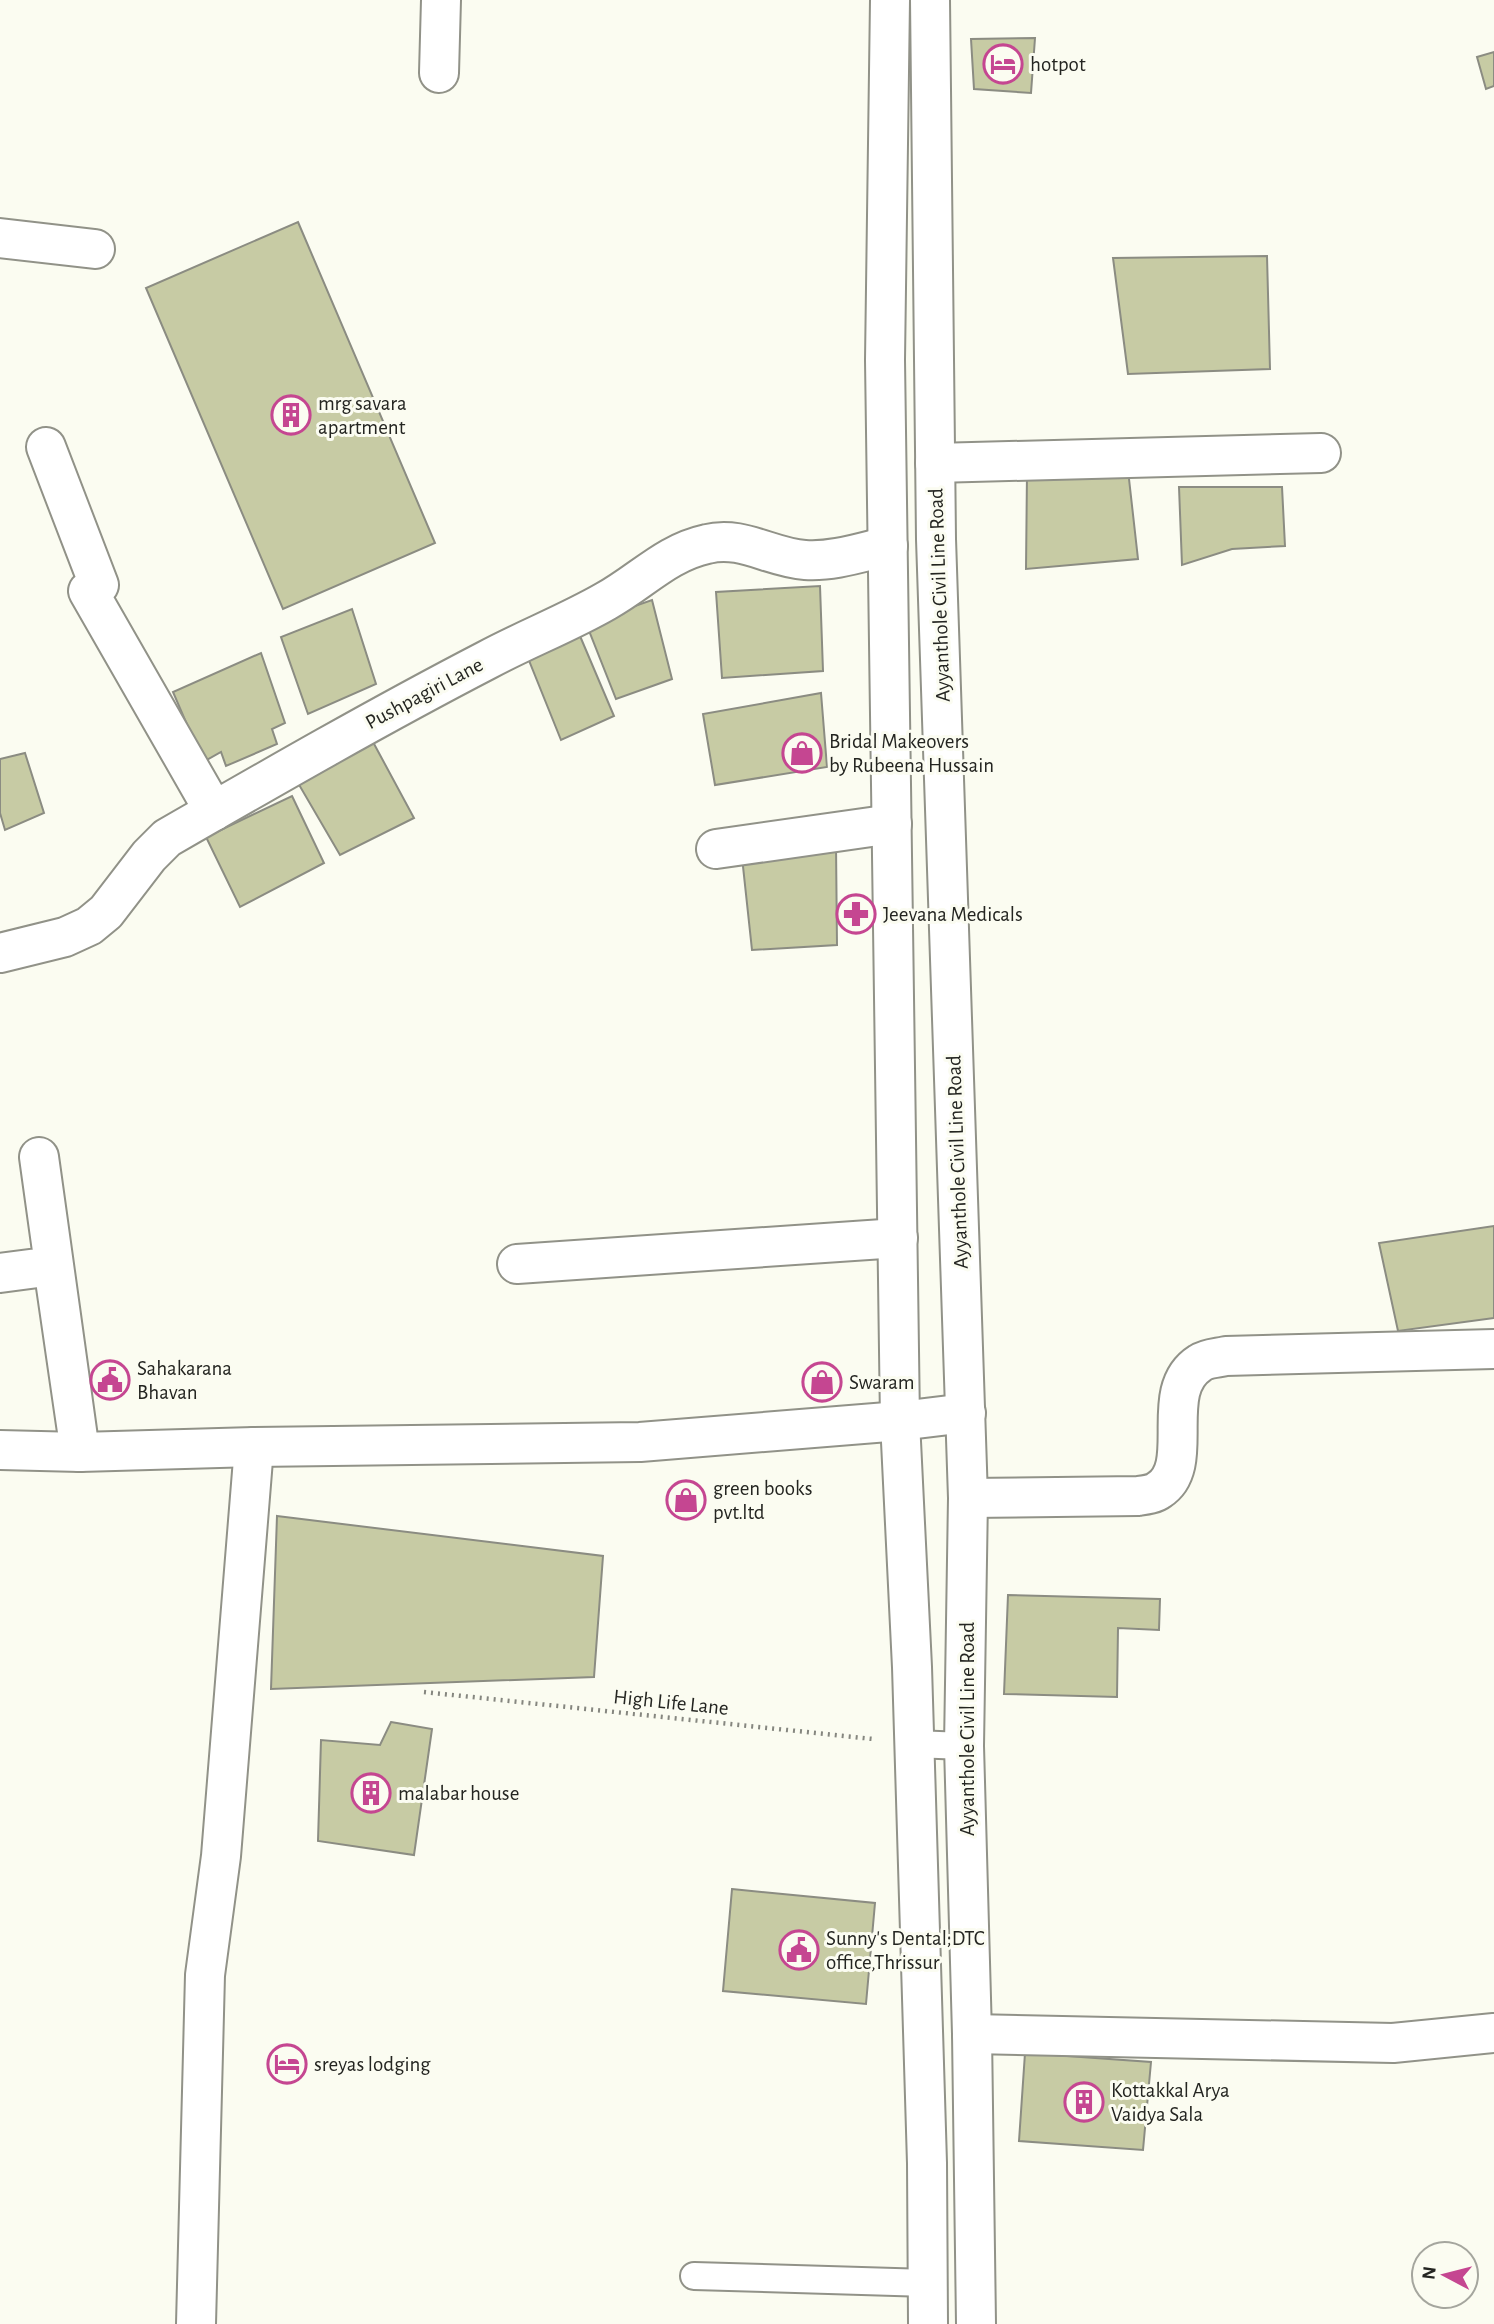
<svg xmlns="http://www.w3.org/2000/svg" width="1494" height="2324" font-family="'Alegreya Sans',sans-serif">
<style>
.building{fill:#c7cba4;stroke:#8b8c82;stroke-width:2}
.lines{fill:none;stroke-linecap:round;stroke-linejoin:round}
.lane-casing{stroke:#919288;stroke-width:30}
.street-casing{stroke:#919288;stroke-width:42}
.secondary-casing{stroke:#919288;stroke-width:42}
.path{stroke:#85867f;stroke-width:4.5;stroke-dasharray:2 5;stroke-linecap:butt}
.lane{stroke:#fff;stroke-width:26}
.street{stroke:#fff;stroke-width:38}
.secondary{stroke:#fff;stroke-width:38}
.labels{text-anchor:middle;stroke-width:6;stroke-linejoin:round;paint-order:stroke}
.poi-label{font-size:21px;fill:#242521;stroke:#fbfcf1;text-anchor:start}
.street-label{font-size:21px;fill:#242521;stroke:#fbfcf1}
</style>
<rect width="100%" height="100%" fill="#fbfcf1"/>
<g class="building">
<path d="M1035,38L1031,93L974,89L971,39Z"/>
<path d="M1494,52V86L1486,89L1477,57Z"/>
<path d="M298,222L435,543L283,609L146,288Z"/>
<path d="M1267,256L1270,369L1128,374L1113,258Z"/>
<path d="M1128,470L1138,559L1026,569L1027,473Z"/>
<path d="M1179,487H1282L1285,546L1232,549L1182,565Z"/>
<path d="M820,586L823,671L722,678L716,592Z"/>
<path d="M652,600L672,679L616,699L586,623Z"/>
<path d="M352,609L376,684L308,714L281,637Z"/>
<path d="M580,636L614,716L561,740L528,658Z"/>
<path d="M261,653L285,723L272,729L277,744L226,766L221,752L203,762L173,692Z"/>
<path d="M821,693L827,767L715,785L703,714Z"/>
<path d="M373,742L414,818L340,855L298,783Z"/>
<path d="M25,753L44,813L5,830L0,813V759Z"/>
<path d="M292,796L324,863L240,907L206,837Z"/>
<path d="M836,845L837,945L752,950L742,857Z"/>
<path d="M1494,1226V1318L1398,1331L1379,1243Z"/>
<path d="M277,1516L603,1556L594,1677L271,1689Z"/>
<path d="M1008,1595L1160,1599L1159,1630L1118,1628L1117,1697L1004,1694Z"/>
<path d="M391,1722L432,1729L414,1855L318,1841L321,1740L380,1745Z"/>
<path d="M732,1889L875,1903L866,2004L723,1991Z"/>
<path d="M1025,2053L1151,2062L1143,2150L1019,2141Z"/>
</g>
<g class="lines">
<g class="lane-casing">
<g id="lane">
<path d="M914,1744L964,1746"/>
<path d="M694,2276L928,2283"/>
</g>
</g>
<g class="street-casing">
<g id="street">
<path d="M439,73L441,0"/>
<path d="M0,238L95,249"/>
<path d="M46,447L99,585L88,591L214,811"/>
<path d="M935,463L1321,453"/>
<path d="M716,849L892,824"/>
<path d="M0,953L65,937L89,926L106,912L149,856L167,838C273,777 379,716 487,660C526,639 568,623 606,601C642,581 666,553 707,544C742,535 771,558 805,560C833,562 862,552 888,546"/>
<path d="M517,1264L898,1238"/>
<path d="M0,1273L53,1266L80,1452L39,1157"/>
<path d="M0,1450L80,1452L254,1447L640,1442L900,1421L966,1413"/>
<path d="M968,1498L1138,1496C1145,1495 1154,1494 1159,1490C1198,1465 1156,1391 1200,1363C1207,1358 1218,1358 1226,1356L1494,1349"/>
<path d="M972,2034L1393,2043L1494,2033"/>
<path d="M196,2324L205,1975L221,1856L254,1447"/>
</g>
</g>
<g class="secondary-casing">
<g id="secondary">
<path d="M890,0L885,360L900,1421L912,1667L927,2163L928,2324"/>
<path d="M930,0L936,539L968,1498L964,1746L972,2034L976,2324"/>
</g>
</g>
<path class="path" d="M424,1692L873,1739"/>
<use href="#lane" class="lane"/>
<use href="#street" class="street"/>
<use href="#secondary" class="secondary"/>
</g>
<defs>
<g id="hotel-ring" transform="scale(2.0125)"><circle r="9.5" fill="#fbfcf1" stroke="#c54691" stroke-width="1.5"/><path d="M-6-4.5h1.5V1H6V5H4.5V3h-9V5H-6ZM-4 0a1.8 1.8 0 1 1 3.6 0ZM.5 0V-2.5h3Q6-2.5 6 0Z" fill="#c54691"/></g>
<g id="building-ring" transform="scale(2.0125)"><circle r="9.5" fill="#fbfcf1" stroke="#c54691" stroke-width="1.5"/><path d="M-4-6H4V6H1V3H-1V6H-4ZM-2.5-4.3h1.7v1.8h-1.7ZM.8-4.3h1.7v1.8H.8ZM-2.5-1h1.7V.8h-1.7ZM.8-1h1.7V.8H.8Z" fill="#c54691"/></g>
<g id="shop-ring" transform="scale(2.0125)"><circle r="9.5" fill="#fbfcf1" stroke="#c54691" stroke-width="1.5"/><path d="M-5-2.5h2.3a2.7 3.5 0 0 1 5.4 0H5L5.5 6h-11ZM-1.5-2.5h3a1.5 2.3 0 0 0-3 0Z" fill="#c54691"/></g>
<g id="pharmacy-ring" transform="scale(2.0125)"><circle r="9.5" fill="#fbfcf1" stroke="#c54691" stroke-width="1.5"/><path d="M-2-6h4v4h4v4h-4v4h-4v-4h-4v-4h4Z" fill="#c54691"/></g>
<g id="civic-ring" transform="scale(2.0125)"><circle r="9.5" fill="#fbfcf1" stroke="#c54691" stroke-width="1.5"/><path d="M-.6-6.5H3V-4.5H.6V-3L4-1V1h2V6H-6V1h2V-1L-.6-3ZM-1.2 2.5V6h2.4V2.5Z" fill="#c54691"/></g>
</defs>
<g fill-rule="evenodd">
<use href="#hotel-ring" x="1003" y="64"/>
<use href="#building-ring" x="291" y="415"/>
<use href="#shop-ring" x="802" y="753"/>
<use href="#pharmacy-ring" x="856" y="914"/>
<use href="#civic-ring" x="110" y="1380"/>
<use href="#shop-ring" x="822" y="1382"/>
<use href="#shop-ring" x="686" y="1500"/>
<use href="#building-ring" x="371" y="1793"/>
<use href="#civic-ring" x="799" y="1950"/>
<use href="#hotel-ring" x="287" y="2064"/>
<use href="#building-ring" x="1084" y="2102"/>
</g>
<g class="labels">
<g class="poi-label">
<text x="1030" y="71">hotpot</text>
<text x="318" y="410">mrg savara<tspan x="318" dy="24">apartment</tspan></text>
<text x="829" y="748">Bridal Makeovers<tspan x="829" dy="24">by Rubeena Hussain</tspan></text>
<text x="883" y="921">Jeevana Medicals</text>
<text x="137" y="1375">Sahakarana<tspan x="137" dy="24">Bhavan</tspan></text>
<text x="849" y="1389">Swaram</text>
<text x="713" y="1495">green books<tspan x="713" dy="24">pvt.ltd</tspan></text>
<text x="398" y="1800">malabar house</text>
<text x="826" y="1945">Sunny's Dental;DTC<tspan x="826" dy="24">office,Thrissur</tspan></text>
<text x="314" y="2071">sreyas lodging</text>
<text x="1111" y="2097">Kottakkal Arya<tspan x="1111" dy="24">Vaidya Sala</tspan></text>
</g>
<g class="street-label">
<text transform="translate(939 595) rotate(-92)" y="7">Ayyanthole Civil Line Road</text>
<text transform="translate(424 693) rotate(-28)" y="7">Pushpagiri Lane</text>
<text transform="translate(957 1162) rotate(-92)" y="7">Ayyanthole Civil Line Road</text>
<text transform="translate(671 1702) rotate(6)" y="7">High Life Lane</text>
<text transform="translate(967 1729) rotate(-90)" y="7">Ayyanthole Civil Line Road</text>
</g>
</g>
<g transform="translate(1445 2275) rotate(277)"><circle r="33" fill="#fbfcf1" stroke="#a5a69e" stroke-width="2"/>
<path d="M0-5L12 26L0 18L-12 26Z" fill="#c54691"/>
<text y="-10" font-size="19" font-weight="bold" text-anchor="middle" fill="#242521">N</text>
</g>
</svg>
